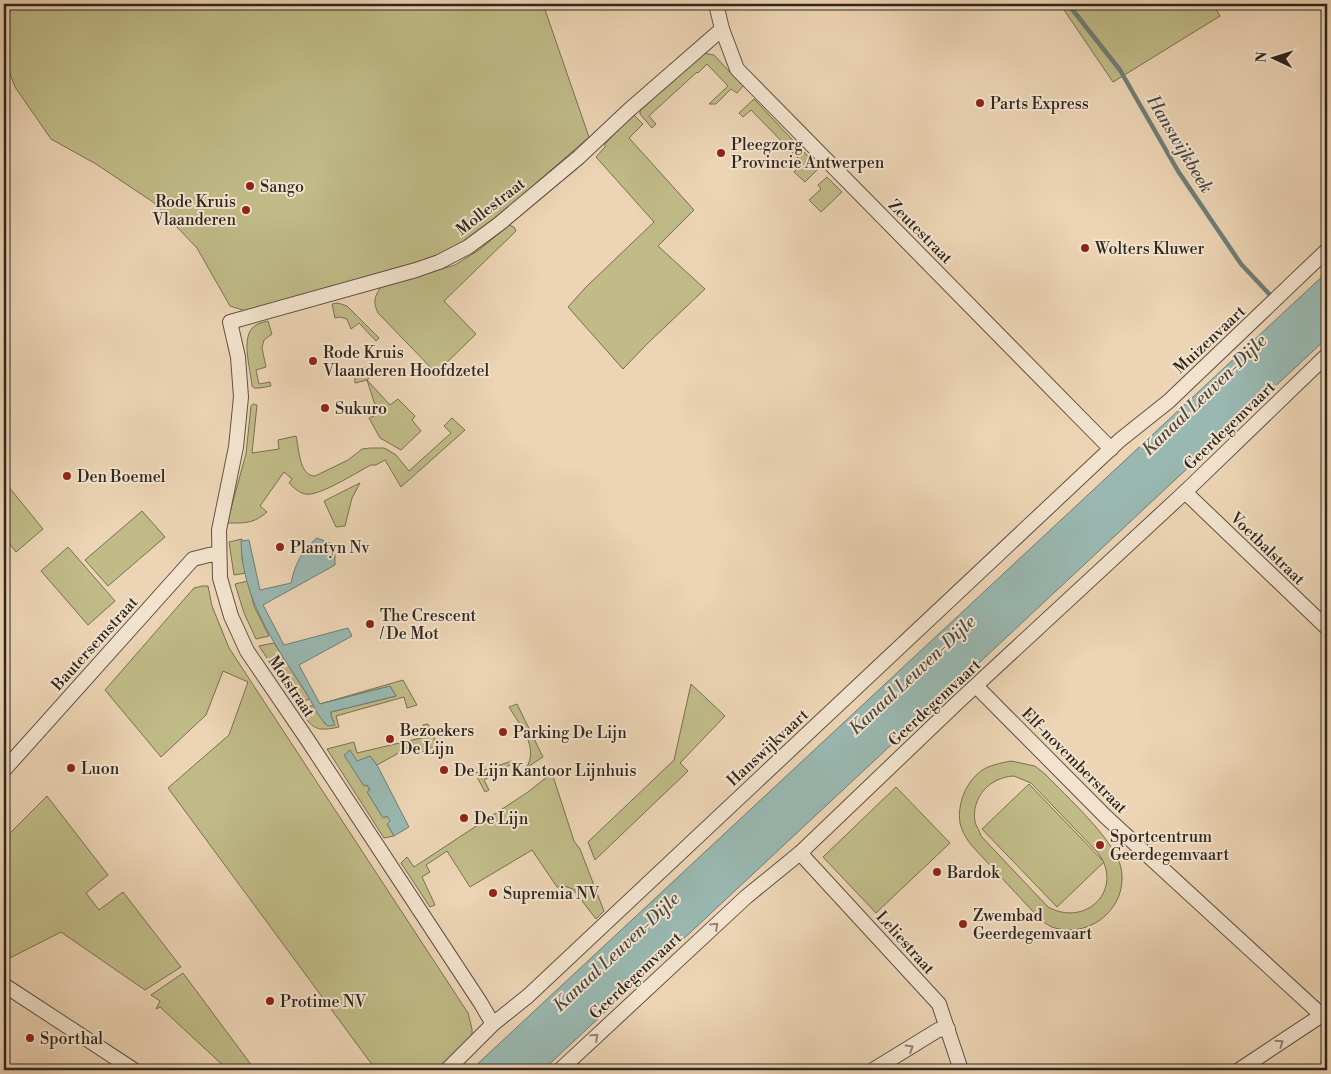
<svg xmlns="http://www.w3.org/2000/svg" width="1331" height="1074" font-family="'Libre Bodoni',serif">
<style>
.green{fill:#c0bb87;stroke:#787052;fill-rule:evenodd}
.water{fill:#99b8b1;stroke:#6f7e76}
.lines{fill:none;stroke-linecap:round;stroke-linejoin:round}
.stream{stroke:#6f7e76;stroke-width:4.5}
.minor-casing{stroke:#5e5243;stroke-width:16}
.minor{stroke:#f3e3ce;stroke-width:14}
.oneway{stroke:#918476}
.poi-dot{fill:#8f2418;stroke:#f3e3ce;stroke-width:2}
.labels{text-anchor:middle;stroke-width:4;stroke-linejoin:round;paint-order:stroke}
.poi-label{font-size:16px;fill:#2f261d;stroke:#f3e3ce;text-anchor:start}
.street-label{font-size:16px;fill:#2f261d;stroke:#f3e3ce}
.water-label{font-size:18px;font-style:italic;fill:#4a4a42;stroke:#f3e3ce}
</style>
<rect width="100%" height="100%" fill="#ecd4b4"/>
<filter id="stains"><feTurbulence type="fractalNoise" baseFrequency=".004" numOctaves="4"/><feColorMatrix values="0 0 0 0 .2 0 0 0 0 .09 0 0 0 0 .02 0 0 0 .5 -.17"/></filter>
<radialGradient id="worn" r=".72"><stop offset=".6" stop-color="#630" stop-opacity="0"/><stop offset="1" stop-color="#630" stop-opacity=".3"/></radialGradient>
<g class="green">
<path d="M4,4H543L589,137L489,224L453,249L421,262L246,311L230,306L197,248L153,202L96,164L51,139L15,87L4,57Z"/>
<path d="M1060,4H1213L1220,16L1113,82Z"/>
<path d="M703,53L714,55L743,86L737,93L731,89L716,104H709L728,86L707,64L698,73L697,72L649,116L656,124L652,128L640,114V111L698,55Z"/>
<path d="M754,99L819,168L805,182L794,172L803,163L751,110L743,117L739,113Z"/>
<path d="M633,114L643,124L629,138L694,210L658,246L705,289L648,343L623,369L568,307L586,287L654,222L596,157L605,147V144Z"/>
<path d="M827,177L842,192L821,212L809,200L821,189L818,185Z"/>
<path d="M509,225L514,227L516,231L444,301L476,334L436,373L378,313C373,302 374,297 381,287L455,265L479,250Z"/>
<path d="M338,303L347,306L379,338L376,341L359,323L351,329L347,319L340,317L335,318L332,304Z"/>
<path d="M268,321L272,334L264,340L262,348L266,367L256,370L259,384L270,382L271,386L259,388H254L252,386C251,369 239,335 256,325C260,323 264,322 268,321Z"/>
<path d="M362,367L371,369L374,373L367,380L390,405L398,399L415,416L412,420L421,431L401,450L380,438L369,418L378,414L367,380L355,383C354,375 356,371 362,367Z"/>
<path d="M253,404L257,405L252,453L279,449L278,440L296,436C299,448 299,476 315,476L348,460L362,449L370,448H384L388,450L396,455L409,471L451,433L444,426L452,418L465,430L401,487L385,460L376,465H371C357,472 319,497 305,494C299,493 293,487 289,483L292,479L284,472L260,506L267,512C253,524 245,523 227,523L246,454L251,406Z"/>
<path d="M4,481L43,529L16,552L4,537Z"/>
<path d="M360,483L352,498L345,526L336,527L324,501Z"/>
<path d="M142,511L165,537L108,586L85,560Z"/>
<path d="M242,539V559L246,573L234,575L229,542Z"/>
<path d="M68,547L115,601L88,625L41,571Z"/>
<path d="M248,581L254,606L269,636L256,639L244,613L235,584Z"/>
<path d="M202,586H208L212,606L229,648L468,1013L472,1029V1041L443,1070H376L168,788L229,735L248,682L223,671L206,715L161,757L105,690L194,588Z"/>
<path d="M274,643L310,699L297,703L259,646Z"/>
<path d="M403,680L417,705L407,708L404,697L336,716L339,727C316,732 312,729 300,709L314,705L325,724L334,722L331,716V712L396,696L390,686L320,704Z"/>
<path d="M691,684L725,716L680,763L688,771L595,860L588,842L674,760Z"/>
<path d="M517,704L543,757L526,768C540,748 519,724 509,707Z"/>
<path d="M428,724L436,742L435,746L418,754L413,745L377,765L370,757L365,786L367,785L370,791L368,792L384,818L387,816L391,821L387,824L394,836L384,838L327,749L354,742L357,753L425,737L423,725Z"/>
<path d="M512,761L513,763L484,780L489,790L485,792L475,773Z"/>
<path d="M1011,761L1035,766L1045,774C1065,795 1116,841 1121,868C1129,908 1089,940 1052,927C1047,925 1043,921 1039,918L973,847C967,840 962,832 960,823C957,804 966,782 981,771C989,765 1001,763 1011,761ZM1014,776L1031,783L1098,853C1125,889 1086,928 1048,907L981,836C980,831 976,826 975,822C971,797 990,777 1014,776Z"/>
<path d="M552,773L574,841L580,849L604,911L596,919L573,889L564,886L557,887L532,850L470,887L447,851L426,865L430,872L422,877L435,905L430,907L401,863L407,857L414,867L528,792Z"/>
<path d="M1029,784L1104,862L1057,907L982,829Z"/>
<path d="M896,787L950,843L876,913L823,857Z"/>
<path d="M47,796L108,875L86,893L99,910L123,892L181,967L145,990L61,932L4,961V839Z"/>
<path d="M183,973L255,1070H228L160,1007L156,1009L160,1001L151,995Z"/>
</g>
<g class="water">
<path d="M1327,272V338L543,1070H471Z"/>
<path d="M317,538L335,545V565L263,605L284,645L348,628L352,636L299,665L320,704L390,686L396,696L331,712V716L335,725L328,726C318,718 312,702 305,691C275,645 242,599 241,541L249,540L260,590L291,583C295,564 302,550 317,538Z"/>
<path d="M350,750L357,761L370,756L377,765L409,827L394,836L387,824L390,821L387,816L383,818L367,792L370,790L367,785L364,786L344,755Z"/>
</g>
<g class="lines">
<path class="stream" d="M1068,4L1120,70L1178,171L1241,264L1272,297"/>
<g class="minor-casing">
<g id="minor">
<path d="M716,4L722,29L737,69L1111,449"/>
<path d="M1185,492L1327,628"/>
<path d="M976,686L1106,817L1327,1020"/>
<path d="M4,770L193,559L209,555L219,554"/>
<path d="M800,853L939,1004L961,1070"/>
<path d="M4,985L134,1070"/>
<path d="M493,1024L480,1002L307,739L247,651L231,616L220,578L219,530L236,447L241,397L238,357L230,322L416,270L439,262L468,247L499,224L579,157L629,110L722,29"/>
<path d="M447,1070L493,1024L528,996L1120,440L1169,401L1327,250"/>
<path d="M560,1070L746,897L800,853L958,702L1185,492L1327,355"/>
<path d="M873,1070L938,1030L948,1029"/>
<path d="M1239,1070L1322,1015"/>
</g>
</g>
<use href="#minor" class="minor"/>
</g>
<defs><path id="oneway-chevron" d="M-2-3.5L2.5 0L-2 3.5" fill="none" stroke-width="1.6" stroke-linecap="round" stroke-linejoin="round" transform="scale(1.25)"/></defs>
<g class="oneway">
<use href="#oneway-chevron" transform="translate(715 926) rotate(-43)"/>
<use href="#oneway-chevron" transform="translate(595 1037) rotate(-43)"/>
<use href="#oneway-chevron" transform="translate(1280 1043) rotate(-34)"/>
<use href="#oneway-chevron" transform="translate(910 1048) rotate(-31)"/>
</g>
<g class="poi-dot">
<circle cx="980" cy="103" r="5"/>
<circle cx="721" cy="153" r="5"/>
<circle cx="250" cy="186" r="5"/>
<circle cx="246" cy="210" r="5"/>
<circle cx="1085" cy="248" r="5"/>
<circle cx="313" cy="361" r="5"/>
<circle cx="325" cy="408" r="5"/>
<circle cx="67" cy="476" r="5"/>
<circle cx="280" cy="547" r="5"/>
<circle cx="370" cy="624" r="5"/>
<circle cx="503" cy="732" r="5"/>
<circle cx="390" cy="739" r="5"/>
<circle cx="71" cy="768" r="5"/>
<circle cx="444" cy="770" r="5"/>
<circle cx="464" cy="818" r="5"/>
<circle cx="1100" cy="845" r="5"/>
<circle cx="937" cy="872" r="5"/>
<circle cx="493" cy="893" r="5"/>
<circle cx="963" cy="924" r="5"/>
<circle cx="270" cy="1001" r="5"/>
<circle cx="30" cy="1038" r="5"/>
</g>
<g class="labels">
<g class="poi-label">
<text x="990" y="109">Parts Express</text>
<text x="731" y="150">Pleegzorg<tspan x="731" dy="18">Provincie Antwerpen</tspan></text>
<text x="260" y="192">Sango</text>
<text x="236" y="207" text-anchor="end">Rode Kruis<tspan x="236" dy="18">Vlaanderen</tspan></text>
<text x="1095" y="254">Wolters Kluwer</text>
<text x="323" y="358">Rode Kruis<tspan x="323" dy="18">Vlaanderen Hoofdzetel</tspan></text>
<text x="335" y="414">Sukuro</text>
<text x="77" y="482">Den Boemel</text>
<text x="290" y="553">Plantyn Nv</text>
<text x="380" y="621">The Crescent<tspan x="380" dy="18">/ De Mot</tspan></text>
<text x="400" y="736">Bezoekers<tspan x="400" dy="18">De Lijn</tspan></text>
<text x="513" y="738">Parking De Lijn</text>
<text x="81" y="774">Luon</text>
<text x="454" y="776">De Lijn Kantoor Lijnhuis</text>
<text x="474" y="824">De Lijn</text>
<text x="1110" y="842">Sportcentrum<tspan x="1110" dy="18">Geerdegemvaart</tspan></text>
<text x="947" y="878">Bardok</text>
<text x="503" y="899">Supremia NV</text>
<text x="973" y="921">Zwembad<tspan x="973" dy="18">Geerdegemvaart</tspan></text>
<text x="280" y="1007">Protime NV</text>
<text x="40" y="1044">Sporthal</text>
</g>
<g class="street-label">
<text transform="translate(490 206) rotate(-38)" y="6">Mollestraat</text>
<text transform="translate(921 231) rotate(45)" y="6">Zeutestraat</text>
<text transform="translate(1209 339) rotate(-43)" y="6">Muizenvaart</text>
<text transform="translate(1229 425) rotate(-44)" y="6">Geerdegemvaart</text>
<text transform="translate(1268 548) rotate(44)" y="6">Voetbalstraat</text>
<text transform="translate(94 643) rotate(-48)" y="6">Bautersemstraat</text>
<text transform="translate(292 686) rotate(56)" y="6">Motstraat</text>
<text transform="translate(934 702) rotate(-43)" y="6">Geerdegemvaart</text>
<text transform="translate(767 747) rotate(-43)" y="6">Hanswijkvaart</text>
<text transform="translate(1075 760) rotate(45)" y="6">Elf-novemberstraat</text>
<text transform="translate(906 942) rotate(48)" y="6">Leliestraat</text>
<text transform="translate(635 975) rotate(-43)" y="6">Geerdegemvaart</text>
</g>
<g class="water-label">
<text transform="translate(1180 144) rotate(59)" y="6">Hanswijkbeek</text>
<text transform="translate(1204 395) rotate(-44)" y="6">Kanaal Leuven-Dijle</text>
<text transform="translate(912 675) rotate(-43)" y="6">Kanaal Leuven-Dijle</text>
<text transform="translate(616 952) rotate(-43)" y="6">Kanaal Leuven-Dijle</text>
</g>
</g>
<rect width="1331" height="1074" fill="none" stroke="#ecd4b4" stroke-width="20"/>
<rect x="5" y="5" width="1321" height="1064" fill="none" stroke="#2f261d" stroke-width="2.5"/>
<rect x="10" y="10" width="1311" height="1054" fill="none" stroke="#2f261d"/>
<g transform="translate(1274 58) rotate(274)" stroke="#f3e3ce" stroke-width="4" paint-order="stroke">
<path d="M0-4L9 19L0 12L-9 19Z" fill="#2f261d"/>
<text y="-8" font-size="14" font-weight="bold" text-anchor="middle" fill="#2f261d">N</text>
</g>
<rect width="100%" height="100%" filter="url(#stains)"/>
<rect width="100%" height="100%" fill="url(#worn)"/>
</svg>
